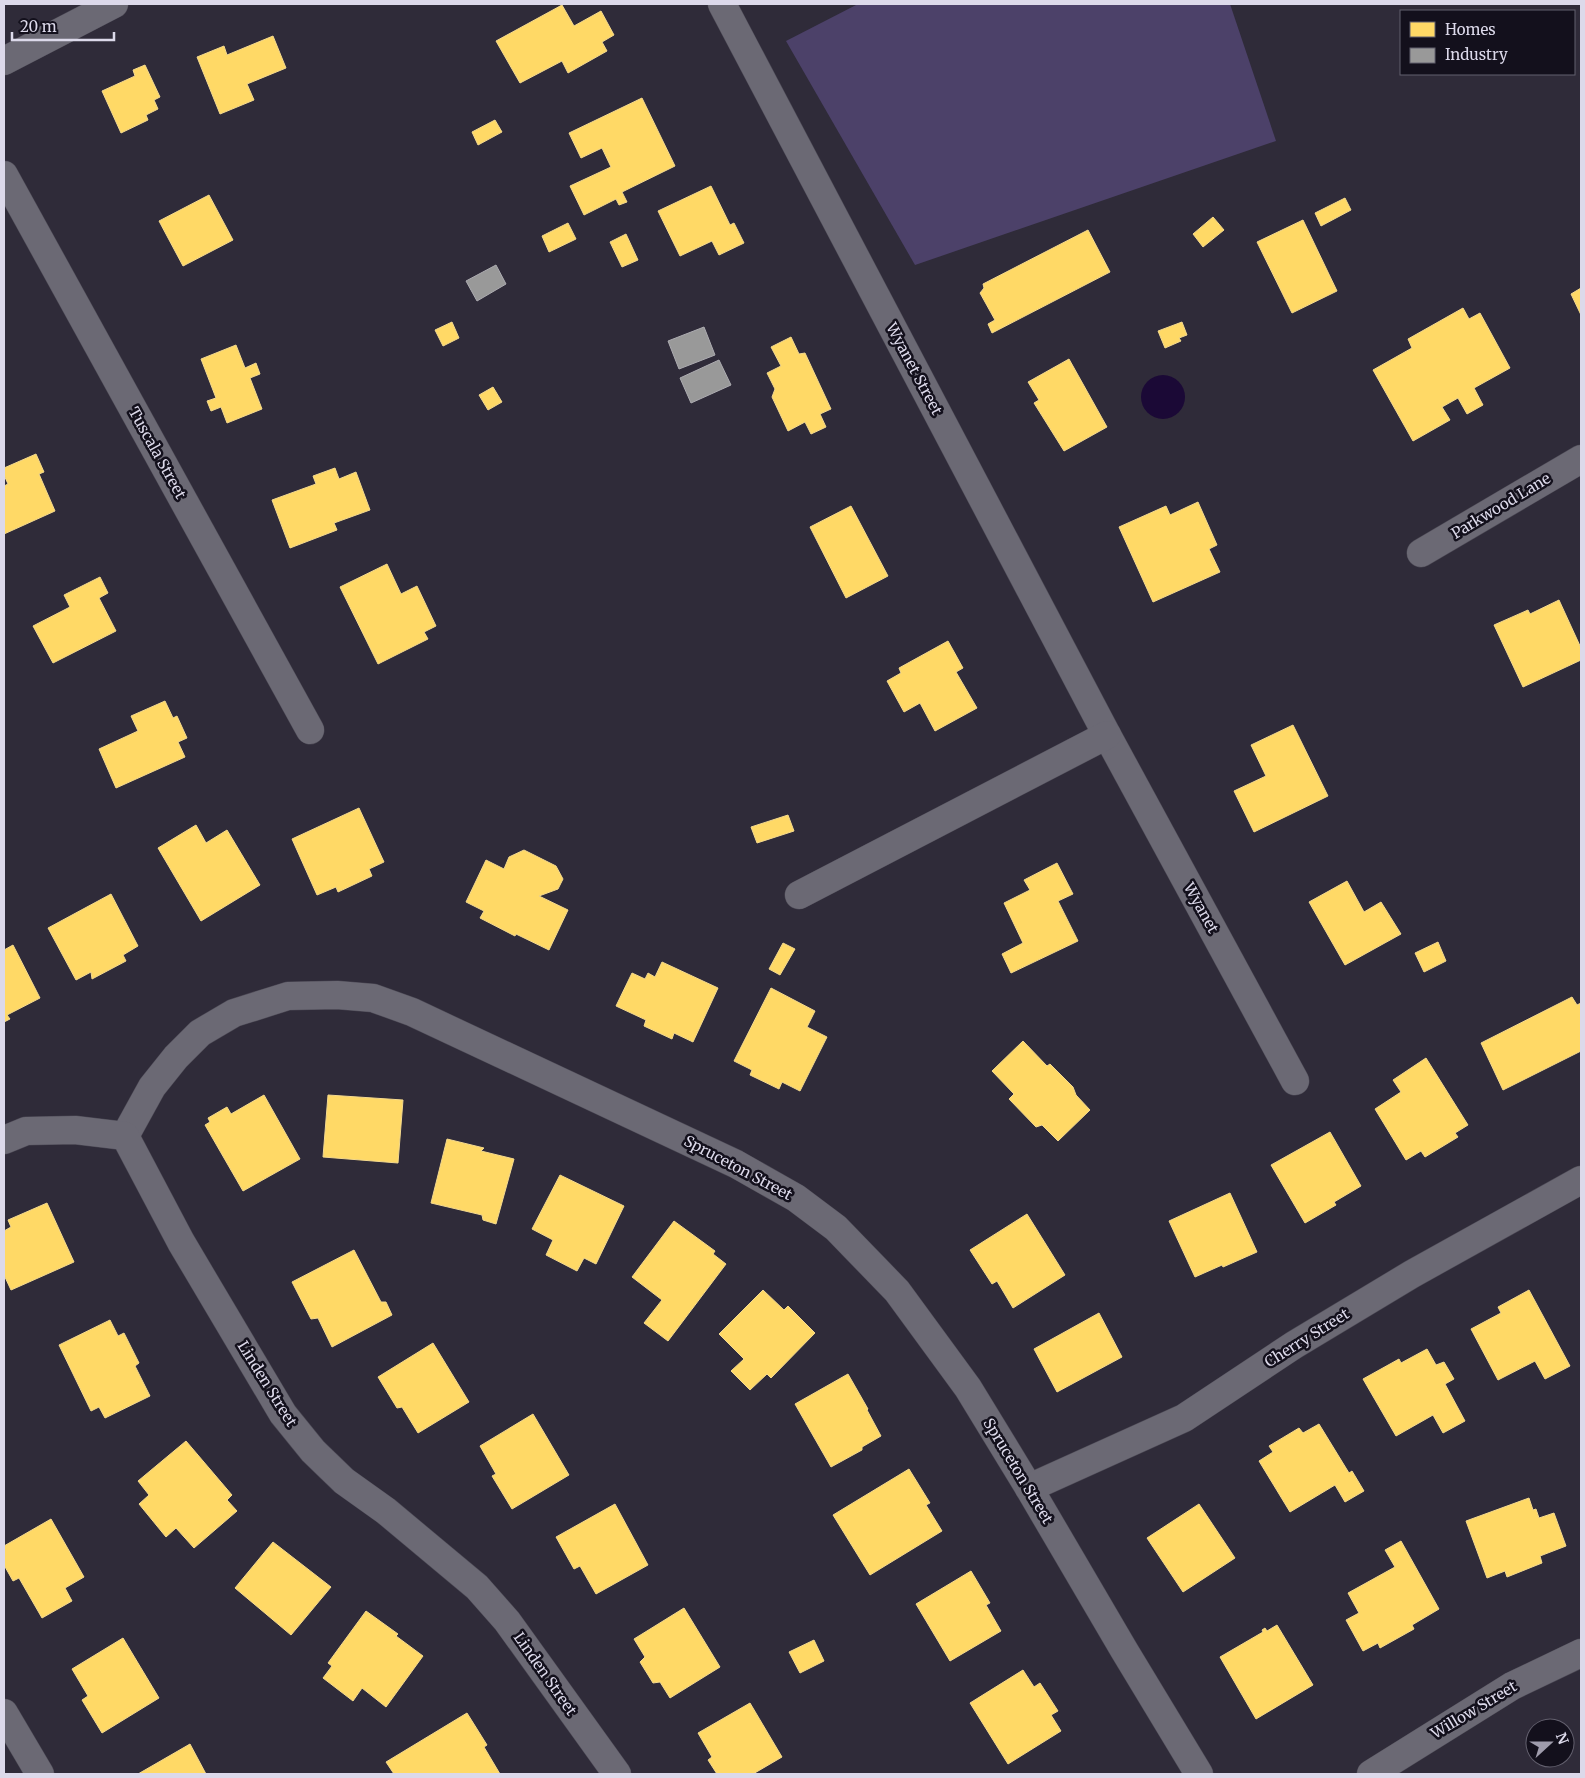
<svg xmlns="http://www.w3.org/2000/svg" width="1585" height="1778" font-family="Merriweather,serif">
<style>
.green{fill:#4c4169}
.water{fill:#1b0936}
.homes{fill:#ffd966;stroke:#f4d98e}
.industry{fill:#999;stroke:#adacb1}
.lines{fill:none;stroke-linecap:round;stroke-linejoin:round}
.minor-casing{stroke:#4b4854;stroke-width:29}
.minor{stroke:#6b6974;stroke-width:28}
.labels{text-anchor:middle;stroke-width:5;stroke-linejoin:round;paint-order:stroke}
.street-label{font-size:15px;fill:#dcd9ea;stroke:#13101c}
</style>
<rect width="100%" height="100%" fill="#2f2b39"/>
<path class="green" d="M858,4H1230L1276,141L915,265L786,41Z"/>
<circle class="water" cx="1163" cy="397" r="22"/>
<g class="homes">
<path d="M562,5L574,26L601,11L614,35L602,42L607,51L568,73L562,61L520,83L496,41Z"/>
<path d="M273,36L286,68L247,84L254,100L220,114L197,57L224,46L227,55Z"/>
<path d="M145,65L160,97L154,100L158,109L146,115L148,120L121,133L102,91L135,76L133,70Z"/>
<path d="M642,98L675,166L622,192L627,202L619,205L616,199L584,215L570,186L611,167L602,148L581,158L569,133Z"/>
<path d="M495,120L502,132L478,145L472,132Z"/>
<path d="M711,186L730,225L734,223L744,243L719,255L712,241L680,256L658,211Z"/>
<path d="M209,195L233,240L183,266L159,221Z"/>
<path d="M1345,198L1351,210L1321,226L1315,213Z"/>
<path d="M1213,217L1224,230L1203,247L1193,234Z"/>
<path d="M1303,220L1337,291L1292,313L1257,242Z"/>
<path d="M568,223L576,239L549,252L542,236Z"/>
<path d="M1088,230L1110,272L992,333L988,324L995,320L980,293L984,288L983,284Z"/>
<path d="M626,234L638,260L622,267L610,242Z"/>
<path d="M1581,288V315L1571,294Z"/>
<path d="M1463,308L1469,319L1480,313L1510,368L1474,388L1483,405L1467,414L1458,398L1442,407L1450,420L1413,441L1373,370L1412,348L1408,339Z"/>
<path d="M452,322L459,338L443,346L435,330Z"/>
<path d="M1182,322L1187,335L1179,338L1181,341L1165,348L1158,331Z"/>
<path d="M791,337L799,354L805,353L831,409L820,414L826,427L811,434L805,422L788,431L772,397L775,389L767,373L781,366L771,347Z"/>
<path d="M236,345L245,368L256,363L260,374L250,378L262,409L227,423L221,407L211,411L207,401L216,398L201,359Z"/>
<path d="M1069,359L1107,427L1064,451L1034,403L1039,400L1028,382Z"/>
<path d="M493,387L502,402L488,410L479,395Z"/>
<path d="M36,454L44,472L39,474L55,511L4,534V486L8,484L4,475V468Z"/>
<path d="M335,468L339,479L356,472L370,510L334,523L337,530L290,548L272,500L316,484L313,476Z"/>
<path d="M1198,502L1217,545L1209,549L1220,572L1153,602L1119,527L1166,506L1170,515Z"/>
<path d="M851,506L888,576L846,598L810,527Z"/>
<path d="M387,564L401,594L417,586L436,626L424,632L428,639L378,664L340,587Z"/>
<path d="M100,577L108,593L99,598L116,631L53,663L33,626L70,607L64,595Z"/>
<path d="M1559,600L1581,648V660L1523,687L1494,625L1528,610L1530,614Z"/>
<path d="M948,641L963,668L956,672L977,708L935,731L920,703L904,712L887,681L901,673L899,668Z"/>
<path d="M165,701L173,718L177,716L187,738L178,742L185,757L116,788L99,749L138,731L131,716Z"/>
<path d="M1293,725L1328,796L1254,832L1234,791L1266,776L1251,745Z"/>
<path d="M359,808L384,862L369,869L372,876L338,892L336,887L317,895L292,839Z"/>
<path d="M788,815L794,831L757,843L751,827Z"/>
<path d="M196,825L206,843L227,830L260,885L201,921L158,848Z"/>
<path d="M524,850L556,866L563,879L558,889L539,896L568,910L549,950L516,934L515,936L480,918L484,911L466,902L486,860L504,869L509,857Z"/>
<path d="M1057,863L1073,894L1058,901L1078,941L1011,973L1002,954L1023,943L1004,903L1030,890L1024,880Z"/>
<path d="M1347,881L1364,912L1381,902L1401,934L1345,965L1309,902Z"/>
<path d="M111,894L138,946L123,955L126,961L92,979L91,972L76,980L48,928Z"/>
<path d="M1438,942L1446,961L1424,972L1415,953Z"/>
<path d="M783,943L795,949L780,975L769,969Z"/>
<path d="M13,945L40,998L7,1015L10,1019L4,1022V950Z"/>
<path d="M662,962L718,988L693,1042L674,1033L672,1039L644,1026L646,1020L616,1006L632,973L645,979L648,973L655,977Z"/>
<path d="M771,988L815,1011L807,1027L827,1037L800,1091L782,1082L779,1089L750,1075L752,1070L734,1061Z"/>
<path d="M1572,997L1577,1005L1581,1003V1051L1503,1090L1481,1043Z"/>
<path d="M1023,1041L1047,1066L1050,1064L1073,1087L1076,1095L1090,1110L1058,1141L1042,1125L1036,1127L1009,1099L1014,1094L992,1071Z"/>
<path d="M1426,1058L1468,1125L1455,1133L1458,1137L1425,1157L1421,1151L1406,1160L1375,1109L1401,1092L1393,1080Z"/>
<path d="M264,1095L300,1159L243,1191L205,1125L210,1122L208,1118L227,1107L231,1114Z"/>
<path d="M328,1095L403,1100L398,1163L323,1157Z"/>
<path d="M1330,1132L1361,1186L1334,1202L1336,1205L1305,1223L1271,1165Z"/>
<path d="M447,1139L484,1148L481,1151L514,1159L496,1224L483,1220L482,1215L431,1203Z"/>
<path d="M560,1175L624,1206L596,1264L584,1258L577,1271L546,1255L553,1240L532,1229Z"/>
<path d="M1230,1193L1257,1252L1223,1267L1222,1265L1195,1277L1169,1221Z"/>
<path d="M47,1203L74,1262L11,1290L4,1275V1231L11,1227L8,1220Z"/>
<path d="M1027,1214L1065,1275L1013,1308L997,1281L992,1284L970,1250Z"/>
<path d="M674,1221L715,1251L713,1254L726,1264L668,1341L644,1323L662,1300L632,1277Z"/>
<path d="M354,1250L381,1302H386L392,1315L332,1347L318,1318L311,1319L292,1282Z"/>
<path d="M763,1290L784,1310L788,1306L815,1333L771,1378L767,1374L750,1390L731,1371L744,1359L719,1334Z"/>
<path d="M1529,1290L1570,1366L1545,1379L1535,1361L1498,1380L1471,1329L1501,1313L1498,1307Z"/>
<path d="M1099,1313L1122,1357L1057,1392L1034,1349Z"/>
<path d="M110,1320L118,1336L124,1333L139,1363L135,1366L150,1396L105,1418L99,1407L91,1411L59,1345Z"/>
<path d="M433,1343L469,1402L418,1433L402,1407L397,1408L378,1377Z"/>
<path d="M1427,1349L1436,1365L1444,1362L1454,1379L1445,1384L1465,1421L1443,1433L1433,1415L1396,1436L1363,1379L1399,1359L1401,1363Z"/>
<path d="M848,1374L868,1409L867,1410L881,1436L862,1447V1450L831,1467L795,1404Z"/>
<path d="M533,1414L569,1475L512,1509L492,1476L496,1474L480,1446Z"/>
<path d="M1319,1424L1349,1473L1352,1471L1364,1491L1345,1502L1335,1485L1290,1512L1259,1461L1273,1452L1269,1446L1299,1428L1303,1433Z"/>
<path d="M186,1441L232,1495L227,1500L237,1511L194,1548L176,1528L166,1537L139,1504L149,1495L138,1481Z"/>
<path d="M909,1469L930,1503L926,1505L942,1531L870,1575L833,1515Z"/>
<path d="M1529,1498L1533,1510L1536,1509L1539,1518L1554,1513L1566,1546L1540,1556L1542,1563L1507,1577L1505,1571L1487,1578L1466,1521Z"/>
<path d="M615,1504L648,1565L596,1594L580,1566L574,1569L556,1537Z"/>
<path d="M1199,1504L1235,1558L1183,1592L1147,1538Z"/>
<path d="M51,1519L84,1577L65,1588L72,1601L42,1618L19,1578L13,1581L4,1565V1546Z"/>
<path d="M1401,1541L1439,1609L1412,1625L1414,1629L1380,1648L1378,1643L1363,1651L1346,1620L1359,1613L1348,1593L1395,1567L1385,1550Z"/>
<path d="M273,1542L331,1587L291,1635L235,1588Z"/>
<path d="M971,1571L990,1603L986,1605L1001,1631L950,1661L916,1604Z"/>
<path d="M684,1608L720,1667L670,1698L660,1682L653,1683L640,1662L645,1657L634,1639Z"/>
<path d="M366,1611L398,1634L396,1636L423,1656L386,1707L362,1688L353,1701L323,1678L332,1666L328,1663Z"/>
<path d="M1277,1625L1313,1685L1256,1719L1220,1657L1263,1632L1262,1630L1265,1628L1267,1631Z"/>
<path d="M123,1638L159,1698L102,1733L82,1700L88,1696L72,1669Z"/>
<path d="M814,1640L824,1661L800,1673L789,1652Z"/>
<path d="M1023,1670L1034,1687L1040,1683L1058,1711L1051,1715L1061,1731L1008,1764L970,1703Z"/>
<path d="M750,1703L782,1757L753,1774H717L708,1760L712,1757L698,1733Z"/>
<path d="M467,1713L487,1745L484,1747L500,1774H394L386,1762Z"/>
<path d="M190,1744L206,1774H138Z"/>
</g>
<g class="industry">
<path d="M496,265L506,284L477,301L466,281Z"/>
<path d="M704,327L715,355L679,369L668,341Z"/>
<path d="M719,360L731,385L691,403L680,378Z"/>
</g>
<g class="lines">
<g class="minor-casing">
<g id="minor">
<path d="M722,4L1107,735L1295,1081"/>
<path d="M4,61L114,4"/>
<path d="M4,175L310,730"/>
<path d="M1421,553L1581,459"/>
<path d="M799,895L1107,735"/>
<path d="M125,1136L152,1087L176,1057L200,1033L234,1013L288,996L337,995L373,998L412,1012L736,1164L796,1198L836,1228L897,1291L968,1388L1029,1488L1124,1650L1199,1774"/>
<path d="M4,1140L26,1131L75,1130L125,1136L181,1242L283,1414L313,1451L344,1481L386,1511L477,1587L507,1621L617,1774"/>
<path d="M1029,1488L1184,1418L1294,1345L1412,1274L1581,1180"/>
<path d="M4,1713L40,1774"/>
<path d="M1371,1774L1512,1686L1581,1653"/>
</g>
</g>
<use href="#minor" class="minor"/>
</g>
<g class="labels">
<g class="street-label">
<text transform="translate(914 369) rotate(62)" y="5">Wyanet Street</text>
<text transform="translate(157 453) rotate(61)" y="5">Tuscala Street</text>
<text transform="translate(1501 506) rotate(-31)" y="5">Parkwood Lane</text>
<text transform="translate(1201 908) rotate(61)" y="5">Wyanet</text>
<text transform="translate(738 1168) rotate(28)" y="5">Spruceton Street</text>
<text transform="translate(1307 1338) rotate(-32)" y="5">Cherry Street</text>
<text transform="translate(267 1384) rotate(58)" y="5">Linden Street</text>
<text transform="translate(1018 1471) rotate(59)" y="5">Spruceton Street</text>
<text transform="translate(545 1674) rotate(55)" y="5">Linden Street</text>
<text transform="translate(1474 1710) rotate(-31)" y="5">Willow Street</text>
</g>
</g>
<rect width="1585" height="1778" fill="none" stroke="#dcd9ea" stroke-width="10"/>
<rect x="1400" y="10" width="175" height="65" fill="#13101c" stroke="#63606e"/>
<rect x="1410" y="22" width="25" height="15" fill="#ffd966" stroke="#63606e"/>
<text x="1445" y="35" font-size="15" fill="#dcd9ea">Homes</text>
<rect x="1410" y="48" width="25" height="15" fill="#999999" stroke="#63606e"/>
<text x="1445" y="60" font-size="15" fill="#dcd9ea">Industry</text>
<g transform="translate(1550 1743) rotate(69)"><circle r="24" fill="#13101c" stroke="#63606e"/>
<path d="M0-4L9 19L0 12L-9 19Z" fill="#9f9cac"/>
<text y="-8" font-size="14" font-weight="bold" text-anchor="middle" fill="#dcd9ea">N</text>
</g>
<path d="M12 32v8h102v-8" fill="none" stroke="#dcd9ea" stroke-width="2.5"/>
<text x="20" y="32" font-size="15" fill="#dcd9ea" stroke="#13101c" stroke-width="4" paint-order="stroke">20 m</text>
</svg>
